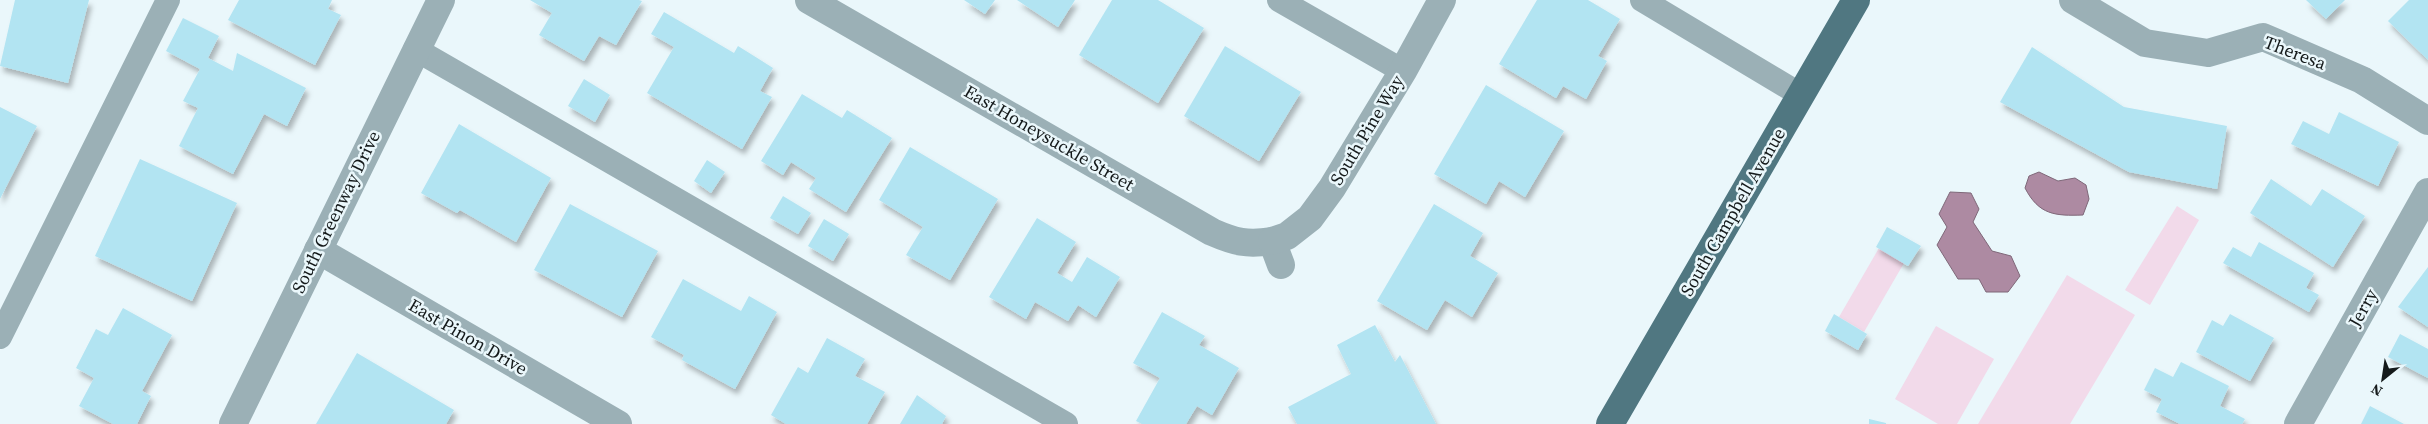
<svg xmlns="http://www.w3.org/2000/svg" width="2428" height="424" font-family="'Source Serif 4',serif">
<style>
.green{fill:#f2daea}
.water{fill:#ad8aa2;stroke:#7f6879}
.building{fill:#b2e4f2;filter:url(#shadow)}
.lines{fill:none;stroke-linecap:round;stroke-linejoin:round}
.service{stroke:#9bb0b6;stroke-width:24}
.minor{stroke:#9bb0b6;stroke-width:28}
.primary{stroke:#507781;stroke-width:28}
.labels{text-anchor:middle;stroke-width:5;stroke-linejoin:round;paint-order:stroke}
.street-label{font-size:18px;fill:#14191a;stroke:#eaf7fb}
</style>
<defs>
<filter id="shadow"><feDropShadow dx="3" dy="5.5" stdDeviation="2.5" flood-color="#0004"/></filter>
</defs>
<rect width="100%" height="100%" fill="#eaf7fb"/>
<g class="green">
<path d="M2177,206L2199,220L2150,305L2125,290Z"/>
<path d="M1879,248L1904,263L1864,332L1839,317Z"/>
<path d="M2067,275L2135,315L2070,424H1978Z"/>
<path d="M1936,326L1994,359L1957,424H1938L1895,399Z"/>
</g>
<g class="water">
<path d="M2039,172L2058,181L2075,178L2086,185L2089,199L2083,215C2055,216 2039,215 2025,188L2029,176Z"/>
<path d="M1950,192L1971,193L1979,209L1973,222L1992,251L2011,256L2020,276L2008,292H1986L1979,279H1958L1937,245L1947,227L1939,214Z"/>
</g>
<g class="building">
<path d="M15,0H89L68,83L0,66Z"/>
<path d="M239,0H332L328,9L341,15L315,65L228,20Z"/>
<path d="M530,0H639L642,1L616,45L599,36L584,61L539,35L552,13Z"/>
<path d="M964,0H995L985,14Z"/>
<path d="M1017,0H1075L1058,27Z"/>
<path d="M1112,0H1158L1204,28L1158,103L1079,55Z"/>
<path d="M1537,0H1588L1620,19L1598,56L1607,61L1586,99L1563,86L1556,98L1499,64Z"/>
<path d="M2306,0H2345L2326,19Z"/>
<path d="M2409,0H2428V60L2388,21Z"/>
<path d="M664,12L734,53L738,46L773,68L760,91L772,97L742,149L647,93L674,47L651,34Z"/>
<path d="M183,18L219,36L208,58L233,71L237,53L306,88L287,126L264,114L233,174L179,146L198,108L183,101L200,69L166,51Z"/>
<path d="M1225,46L1301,92L1259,161L1184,116Z"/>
<path d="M2032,47L2124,107L2227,126L2217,189L2129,172L2000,102Z"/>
<path d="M584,79L610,95L595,122L568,106Z"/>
<path d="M1486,85L1564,131L1525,197L1499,181L1486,204L1434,174Z"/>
<path d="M802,94L842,118L847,110L892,138L846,212L809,189L816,178L791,162L783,175L761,161Z"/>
<path d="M0,107L37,126L0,199Z"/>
<path d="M2339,112L2399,142L2378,186L2291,144L2303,121L2329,134Z"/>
<path d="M459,124L551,178L516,242L460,210L457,213L421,193Z"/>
<path d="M910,147L998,199L950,280L906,255L923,227L879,200Z"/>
<path d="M140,159L237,203L192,301L95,256Z"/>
<path d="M707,160L725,172L711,193L694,181Z"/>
<path d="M2271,179L2311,206L2322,189L2365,216L2333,267L2250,213Z"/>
<path d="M783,196L811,213L798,234L770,218Z"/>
<path d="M570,204L658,251L622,317L534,270Z"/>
<path d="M1434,204L1483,233L1470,256L1498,273L1472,317L1445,300L1427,330L1377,301Z"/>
<path d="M1037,218L1076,242L1057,273L1072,282L1087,257L1120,277L1096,317L1078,305L1068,321L1035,302L1026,319L989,297Z"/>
<path d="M824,219L849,234L833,261L808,246Z"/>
<path d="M1887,227L1921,246L1908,266L1876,247Z"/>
<path d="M2259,242L2314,273L2306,288L2319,295L2309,312L2223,263L2233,247L2251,257Z"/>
<path d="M2428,267V327L2398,307Z"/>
<path d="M683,279L741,311L749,296L777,312L735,389L682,360L684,355L651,337Z"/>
<path d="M123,308L172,335L142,391L151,396L137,424H113L79,406L94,378L76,368L96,329L108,335Z"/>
<path d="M1162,312L1205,336L1199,345L1239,368L1212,415L1197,406L1186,424H1142L1136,421L1160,378L1133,363Z"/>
<path d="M1834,314L1867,334L1858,350L1825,331Z"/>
<path d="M2230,314L2274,338L2250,381L2196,352L2212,320L2223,326Z"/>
<path d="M1375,325L1395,362L1400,355L1436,424H1297L1288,407L1351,374L1337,345Z"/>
<path d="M2400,334L2428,349V378L2388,357Z"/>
<path d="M827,338L865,359L855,376L885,392L867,424H786L771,415L798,367L808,373Z"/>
<path d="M357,353L454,410L446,424H316Z"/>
<path d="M2181,362L2229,386L2220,406L2245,419L2242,424H2180L2156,412L2162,399L2144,390L2155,368L2173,377Z"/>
<path d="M917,395L946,416L942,424H900Z"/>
<path d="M2370,406L2404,424H2361Z"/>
<path d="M1869,419L1886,423V424H1869Z"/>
</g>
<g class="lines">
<g class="service">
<path d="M1279,0L1403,71"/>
<path d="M1642,0L1801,95"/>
<path d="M415,49L1066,424"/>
<path d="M0,337L168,0"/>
</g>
<g class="minor">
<path d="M809,0L1212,232C1235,242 1247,245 1272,241L1281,265"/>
<path d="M2073,0L2145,43L2208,53L2263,37L2362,80L2428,121"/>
<path d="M1272,241L1287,236L1310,218L1332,188L1403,71L1442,0"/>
<path d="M318,250L618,424"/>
<path d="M233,424L441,0"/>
<path d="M2298,424L2428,192"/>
</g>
<path class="primary" d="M1610,424L1856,0"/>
</g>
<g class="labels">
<g class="street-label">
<text transform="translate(2295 53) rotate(21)" y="6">Theresa</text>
<text transform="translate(1367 130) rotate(-59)" y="6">South Pine Way</text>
<text transform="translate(1049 138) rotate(30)" y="6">East Honeysuckle Street</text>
<text transform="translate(336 212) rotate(-64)" y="6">South Greenway Drive</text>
<text transform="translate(1733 212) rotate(-60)" y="6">South Campbell Avenue</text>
<text transform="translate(2363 308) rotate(-61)" y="6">Jerry</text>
<text transform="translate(468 337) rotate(30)" y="6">East Pinon Drive</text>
</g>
</g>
<g transform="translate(2383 379) rotate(210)" stroke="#eaf7fb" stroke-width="4" paint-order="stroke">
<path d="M0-4L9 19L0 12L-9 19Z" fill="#14191a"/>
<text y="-8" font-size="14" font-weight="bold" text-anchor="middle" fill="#14191a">N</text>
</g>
</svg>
